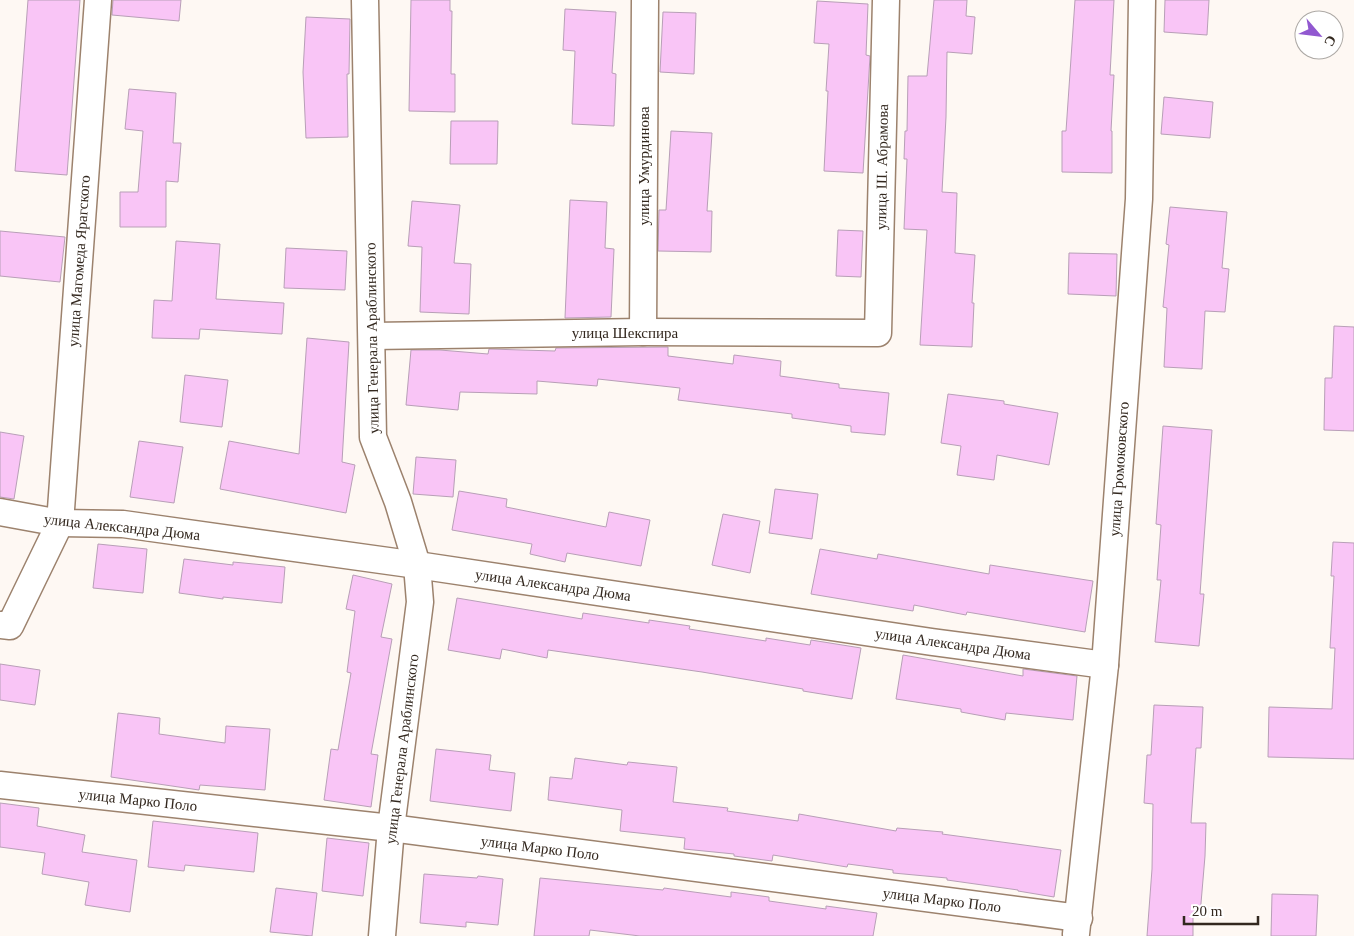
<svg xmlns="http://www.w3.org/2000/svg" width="1354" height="936" font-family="Georgia,serif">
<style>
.building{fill:#f9c5f6;stroke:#b89fb7}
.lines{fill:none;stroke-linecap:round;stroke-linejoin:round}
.minor-casing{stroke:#9c826d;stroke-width:29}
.minor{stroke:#fff;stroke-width:26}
.labels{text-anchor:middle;stroke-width:4.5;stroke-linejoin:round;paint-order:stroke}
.street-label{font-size:15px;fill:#33281f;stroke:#fff}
</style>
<rect width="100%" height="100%" fill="#fef8f3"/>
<g class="building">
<path d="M28,0H80L67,175L15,171Z"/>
<path d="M113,0H181L179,21L112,15Z"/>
<path d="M411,0H450V11H452L451,74H455V112L409,111Z"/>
<path d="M934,0H967L966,16L975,17L972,54L947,52L946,117L942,192L957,193L955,253L975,255L972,303H974L972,347L920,345L927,230L904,229L907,159H904L905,131H907L908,76H927Z"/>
<path d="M1075,0H1114L1110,75H1114L1111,131H1112V173L1062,172V131H1066Z"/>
<path d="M1165,0H1209L1207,35L1164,32Z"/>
<path d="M817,1L868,4L866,55L870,56L863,173L824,171L828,91H826L829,44L814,43Z"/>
<path d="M565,9L616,12L612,73L616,74L614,126L572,124L575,51L563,50Z"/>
<path d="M663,12L696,13L694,74L660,72Z"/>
<path d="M306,17L350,19L349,74H347L348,137L306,138L303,72Z"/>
<path d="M129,89L176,93L173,143H181L178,182L166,181V227H120V192H138L143,131L125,129Z"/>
<path d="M1164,97L1213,102L1210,138L1161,134Z"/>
<path d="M451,121H498L497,164H450Z"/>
<path d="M671,131L712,133L707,211H712L711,252L658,251L659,210H666Z"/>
<path d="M570,200L607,202L605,248L614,249L611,317L565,318Z"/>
<path d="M412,201L460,205L454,263L471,264L469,314L420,312L422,247L408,246Z"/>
<path d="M1170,207L1227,212L1222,268L1229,269L1225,312L1205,311L1202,369L1164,367L1167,308L1163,307L1169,245L1166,244Z"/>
<path d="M838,230L863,231L861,277L836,276Z"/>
<path d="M0,231L65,237L60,282L0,276Z"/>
<path d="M176,241L220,244L216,299L284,303L282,334L200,329L199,339L152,338L154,300L172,301Z"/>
<path d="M286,248L347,251L345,290L284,288Z"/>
<path d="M1069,253L1117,254L1116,296L1068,294Z"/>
<path d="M1334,326L1354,327V431L1324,430L1325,378H1332Z"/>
<path d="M307,338L349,342L342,462L355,465L346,513L220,489L229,441L299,454Z"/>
<path d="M668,347V356L733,364L734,355L781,361L780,376L839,384V388L889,393L885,435L851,432V426L792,418V414L678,400L680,388L598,379L597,386L537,381V394L460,392L458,410L406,405L411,350H440L488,354L489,349L555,351L556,348Z"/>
<path d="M185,375L228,380L222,427L180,422Z"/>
<path d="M948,394L1004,401V404L1058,413L1049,465L997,455L994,480L957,475L961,446L941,443Z"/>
<path d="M1163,426L1212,430L1200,594H1204L1199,646L1155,642L1161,580H1157L1161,525L1156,524Z"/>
<path d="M0,432L24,436L14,499L0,497Z"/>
<path d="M139,441L183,447L174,503L130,497Z"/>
<path d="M416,457L456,460L453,497L413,494Z"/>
<path d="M775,489L818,494L812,539L769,533Z"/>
<path d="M459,491L507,499L506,507L606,527L609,512L650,520L641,566L567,553L565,562L530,554L532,544L452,530Z"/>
<path d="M723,514L760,521L750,573L712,565Z"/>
<path d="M1333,542L1354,543V759L1268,757L1269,707L1332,709L1335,648H1330L1334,576H1331Z"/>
<path d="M98,544L147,549L143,593L93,588Z"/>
<path d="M820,549L877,559L878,554L989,574L990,565L1093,581L1085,632L967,612L966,615L914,605L913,611L811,594Z"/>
<path d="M184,559L233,565V562L285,567L282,603L223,597V599L179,593Z"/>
<path d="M353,575L392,584L381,637L392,639L371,754L378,755L371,807L324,800L331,749L338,750L351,673L347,672L355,611L346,609Z"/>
<path d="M457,598L582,619L583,613L649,623V620L690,626L689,629L766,641V638L810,645L811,640L861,648L852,699L803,691V689L702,672L548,650L547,658L502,649L500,659L448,650Z"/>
<path d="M903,655L1023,676V669L1077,676L1073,720L1006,713L1005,720L961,712V709L896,699Z"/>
<path d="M0,664L40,670L35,705L0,700Z"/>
<path d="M1154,705L1203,707L1201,748H1196L1191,823H1206L1205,856L1200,915L1193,914V936H1147L1152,869L1153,804L1144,803L1147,755H1151Z"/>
<path d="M118,713L160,718L159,734L225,743L226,726L270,729L265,790L200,785L199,790L111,777Z"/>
<path d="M436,749L491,755L489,770L515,773L511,811L430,801Z"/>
<path d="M575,758L627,765L628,762L677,767L673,802L728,808L727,811L798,821L799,814L896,831L897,828L943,832L942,834L1061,850L1054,897L1018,891V890L947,880V878L893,873V870L848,864L847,867L773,855L772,861L734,856V854L684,849L685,838L620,831L622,810L548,800L550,777L572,779Z"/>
<path d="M0,803L39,808L37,826L85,835L82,852L137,860L130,912L85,905L89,882L42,874L45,853L0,847Z"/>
<path d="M153,821L258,833L254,872L185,865L184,871L148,867Z"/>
<path d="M327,838L369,843L363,896L322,891Z"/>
<path d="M424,874L477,878L478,876L503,879L498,925L466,922V927L420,923Z"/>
<path d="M540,878L663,890L664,888L731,897V892L769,897V901L826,909V906L877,913L873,936H640L590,930L589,936H534Z"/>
<path d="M276,888L317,893L312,936L270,932Z"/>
<path d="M1272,894L1318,895L1316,936H1271Z"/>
</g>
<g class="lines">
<g class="minor-casing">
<g id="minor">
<path d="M365,0L373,437L398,502L417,565L420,602L391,828L382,936"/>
<path d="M643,332L645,0"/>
<path d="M372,336L643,332L878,333L886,0"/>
<path d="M0,512L60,523L123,524L417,565L932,642L1105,665"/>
<path d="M0,625L10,626L60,523L98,0"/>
<path d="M0,785L391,828L1079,918"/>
<path d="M1076,934L1105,665L1139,199L1142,0"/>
</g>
</g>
<use href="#minor" class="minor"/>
</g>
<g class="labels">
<g class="street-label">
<text transform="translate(644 166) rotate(-90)" y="5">улица Умурдинова</text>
<text transform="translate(882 167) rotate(-89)" y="5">улица Ш. Абрамова</text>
<text transform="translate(79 261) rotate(-86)" y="5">улица Магомеда Ярагского</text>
<text x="625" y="338">улица Шекспира</text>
<text transform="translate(372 338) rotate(-91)" y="5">улица Генерала Араблинского</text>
<text transform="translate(1119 469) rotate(-86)" y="5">улица Громоковского</text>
<text transform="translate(122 527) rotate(6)" y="5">улица Александра Дюма</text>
<text transform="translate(553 585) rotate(8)" y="5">улица Александра Дюма</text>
<text transform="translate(953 644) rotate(8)" y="5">улица Александра Дюма</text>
<text transform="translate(402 749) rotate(-83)" y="5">улица Генерала Араблинского</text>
<text transform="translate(138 800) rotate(6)" y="5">улица Марко Поло</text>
<text transform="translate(540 848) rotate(7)" y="5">улица Марко Поло</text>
<text transform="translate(942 900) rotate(7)" y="5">улица Марко Поло</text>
</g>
</g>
<g transform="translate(1319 35) rotate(118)"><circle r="24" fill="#ffffff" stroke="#ada9a5"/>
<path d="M0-4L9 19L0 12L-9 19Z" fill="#9158d0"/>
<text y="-8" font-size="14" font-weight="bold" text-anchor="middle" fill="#33281f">С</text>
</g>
<path d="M1184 916v8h74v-8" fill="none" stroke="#33281f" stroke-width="2.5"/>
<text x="1192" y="916" font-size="15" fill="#33281f" stroke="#ffffff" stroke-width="4" paint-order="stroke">20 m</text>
</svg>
